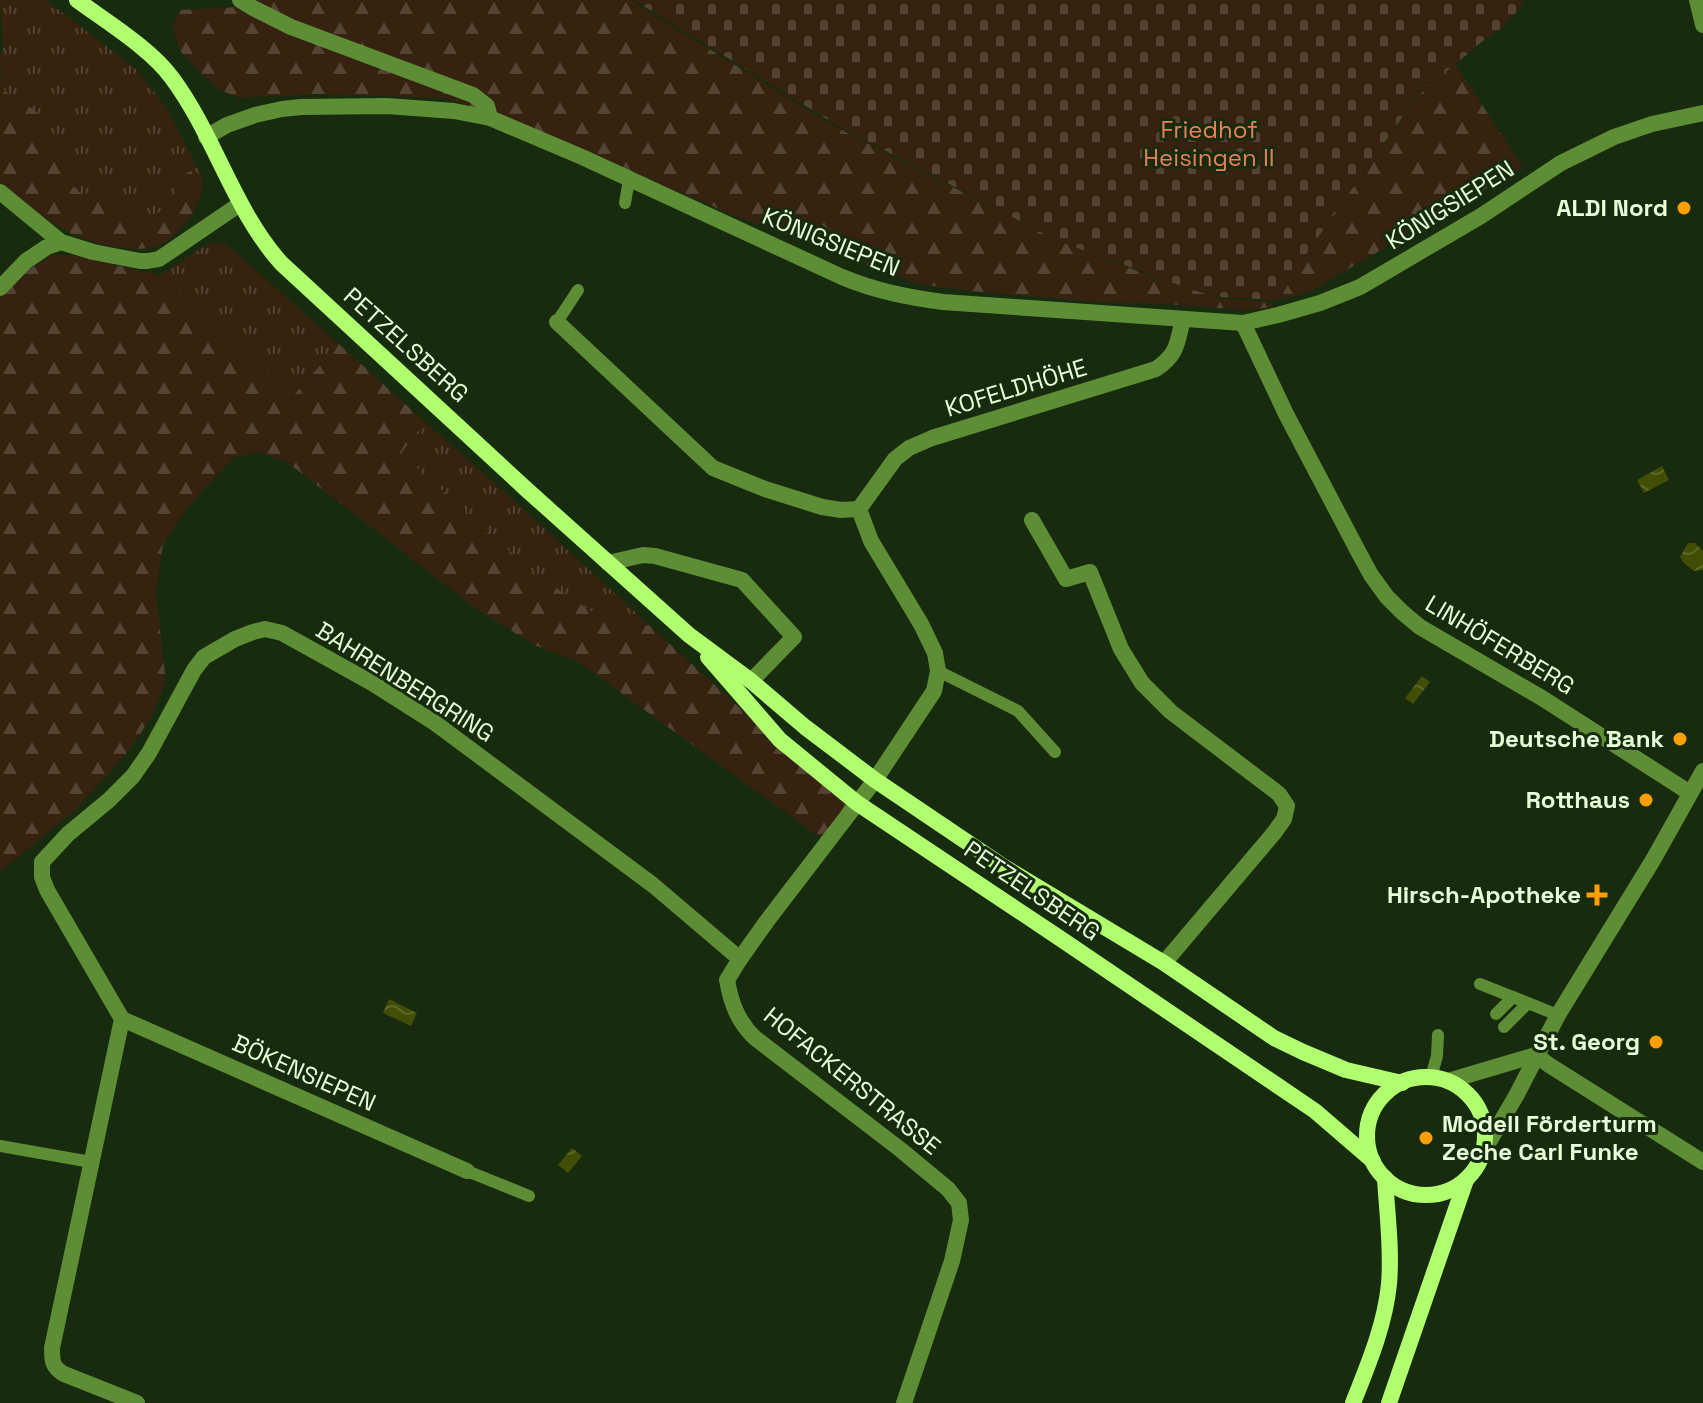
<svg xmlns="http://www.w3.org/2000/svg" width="1703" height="1403" font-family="'Space Grotesk',sans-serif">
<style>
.grass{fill:url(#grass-tufts)}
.forest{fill:url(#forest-firs)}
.cemetery{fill:url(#cemetery-stones)}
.water{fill:url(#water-waves)}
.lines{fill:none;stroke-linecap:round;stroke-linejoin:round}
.service{stroke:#5d8e35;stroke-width:12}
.minor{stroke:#5d8e35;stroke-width:16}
.secondary{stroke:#b1ff6f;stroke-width:16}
.poi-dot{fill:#ff9f04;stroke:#172b0e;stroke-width:3}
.labels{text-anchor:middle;stroke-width:6;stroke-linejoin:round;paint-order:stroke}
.park-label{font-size:24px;fill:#eb7f58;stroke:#172b0e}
.street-label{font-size:24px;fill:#e7ffd8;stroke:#172b0e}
.poi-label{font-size:24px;font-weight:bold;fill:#e7ffd8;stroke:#172b0e;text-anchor:end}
</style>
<defs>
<pattern id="grass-tufts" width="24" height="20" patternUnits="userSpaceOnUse" patternTransform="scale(2)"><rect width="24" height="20" fill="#362210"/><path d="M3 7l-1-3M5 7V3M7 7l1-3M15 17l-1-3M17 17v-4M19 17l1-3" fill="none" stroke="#534332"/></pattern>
<pattern id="forest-firs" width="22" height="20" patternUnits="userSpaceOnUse" patternTransform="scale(2)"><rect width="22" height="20" fill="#362210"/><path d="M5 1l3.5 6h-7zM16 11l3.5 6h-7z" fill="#534332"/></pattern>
<pattern id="cemetery-stones" width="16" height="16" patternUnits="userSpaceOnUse" patternTransform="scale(2)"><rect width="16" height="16" fill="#362210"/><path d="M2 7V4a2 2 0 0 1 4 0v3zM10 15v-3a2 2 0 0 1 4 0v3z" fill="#534332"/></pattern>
<pattern id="water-waves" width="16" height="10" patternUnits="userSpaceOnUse" patternTransform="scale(2)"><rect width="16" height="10" fill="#424d05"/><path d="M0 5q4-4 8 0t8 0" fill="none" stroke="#5d6829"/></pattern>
</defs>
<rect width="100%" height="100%" fill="#172b0e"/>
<g class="grass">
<path d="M0,0H46L136,69L166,107L202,176L192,170L177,189L169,207L156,214L140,218L127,211L113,208L95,196L79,192L67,179L63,151L49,141L30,107L13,99L1,87L0,57L3,48Z"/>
<path d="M219,242L227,245L339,344L293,397L160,275L208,244Z"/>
<path d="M425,422L494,482L649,625L629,628L614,623L597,615L535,574L400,453Z"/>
</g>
<g class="forest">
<path d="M252,0H630L834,126L1058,241L1145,274L1222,299L1272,302V307L1248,310L1150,303L1095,302L970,291L918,284L733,215L519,123L446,98L315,94L241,98L222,91L205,78L181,52L172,26L181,10L239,7Z"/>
<path d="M1455,64L1523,167L1309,292L1279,300L1307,252L1418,96Z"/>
<path d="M0,81C6,99 17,97 30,107C41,114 48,128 49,141L63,151L67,179L79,192L95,196L113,208L127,211L140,218L156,214L169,207L181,177L192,170L202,176C205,194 195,213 183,226C178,232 172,239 165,243C138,257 84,243 59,227C38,215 19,197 0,182Z"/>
<path d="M53,255H71L160,275L293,396L339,344L425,422L401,453L535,574L597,615L614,623L629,628L649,625L849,807L821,838L577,661L536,646L475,608L287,462L259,452L234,457L187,508L163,544L156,592L166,683L150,719L128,752L75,810L0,872V296C16,277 31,266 53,255Z"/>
</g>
<path class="cemetery" d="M634,0H1524L1515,14L1502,28L1484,40L1417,96L1307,253L1278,300L1222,297L1190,289L1058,241L838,126Z"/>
<g class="water">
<path d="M1662,466L1669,480L1644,493L1637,480Z"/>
<path d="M1688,543H1695L1703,551V570L1694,571L1684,563L1680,557Z"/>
<path d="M1422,676L1430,682L1413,704L1405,698Z"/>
<path d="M389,999L417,1013L411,1026L383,1013Z"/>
<path d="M572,1148L582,1156L568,1173L558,1165Z"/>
</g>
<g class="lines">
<g class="service">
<path d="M625,203L629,179"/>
<path d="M557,322L578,290"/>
<path d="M938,671L1018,711L1055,752"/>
<path d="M1480,984L1558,1015"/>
<path d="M1496,1014L1513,997"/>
<path d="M1504,1027L1528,1003"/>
<path d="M1431,1077L1437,1056L1438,1035"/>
<path d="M0,1146L91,1162"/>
<path d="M467,1171L529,1196"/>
</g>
<g class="minor">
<path d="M240,0L253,8L291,27L473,95L487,106L490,118"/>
<path d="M1697,0L1703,25"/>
<path d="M206,137L227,125L255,115L282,109L301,107L387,106L454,111L490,118L582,157L842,277C876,291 906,297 943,302L1243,323L1278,315L1320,303L1360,287L1481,216L1561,163L1614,137L1652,124L1703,113"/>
<path d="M0,192L61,242"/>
<path d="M0,288L26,261L47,247L61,242L93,252L140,261H148L159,259L240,204"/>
<path d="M557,322L713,468L765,489L822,507L841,510L859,509"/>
<path d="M1243,323L1286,414L1359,553L1371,575L1387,597L1402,612L1420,627L1542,698L1690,793"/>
<path d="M859,509L871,541L921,624L935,653L938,671L934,691L875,780L767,921L740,959L727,980C731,1003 738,1022 755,1038L901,1150L948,1189L959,1203L961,1220L952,1261L904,1403"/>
<path d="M859,509L895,459L909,448L932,438L1156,369C1178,354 1177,343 1183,319"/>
<path d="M1032,520L1066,579L1090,572L1121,649L1142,683L1171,712L1279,794L1287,806L1284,819L1274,833L1164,963"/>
<path d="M608,563L643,555L655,556L742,580L794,637L751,681"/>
<path d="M122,1019L467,1171"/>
<path d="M1536,1055L1549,1065L1703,1162"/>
<path d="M1448,1081L1536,1055"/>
<path d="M1486,1147L1516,1096L1558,1015L1653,860L1703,771"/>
<path d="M137,1403L64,1374C52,1367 52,1361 52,1348L122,1019L47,890L42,877V862L68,834L109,800L133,776L149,753L194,670L204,657L235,639L253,632L265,629L282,633L372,683L435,723L653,885L740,959"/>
</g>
<g class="secondary">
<path d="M77,0C107,22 151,49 172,78C215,136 233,209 281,263L526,489L689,635L751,681L805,727L875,780L1001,865L1164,963L1274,1038L1303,1052L1346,1070L1402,1083"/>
<path d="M708,657L780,740L857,803L1058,937L1315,1111L1373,1161"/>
<circle cx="1426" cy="1136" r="59"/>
<path d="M1353,1403C1368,1365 1385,1325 1389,1284C1392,1249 1387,1213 1385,1178"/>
<path d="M1389,1403L1466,1180"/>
</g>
</g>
<g class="poi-dot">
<circle cx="1684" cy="208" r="8"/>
<circle cx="1680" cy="739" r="8"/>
<circle cx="1646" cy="800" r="8"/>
<path d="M1593 883h8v8h8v8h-8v8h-8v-8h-8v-8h8z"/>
<circle cx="1656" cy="1042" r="8"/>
<circle cx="1426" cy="1138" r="8"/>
</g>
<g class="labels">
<g class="park-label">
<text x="1209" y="138">Friedhof<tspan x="1209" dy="28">Heisingen II</tspan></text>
</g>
<g class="street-label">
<text transform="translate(1450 205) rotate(-32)" y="8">KÖNIGSIEPEN</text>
<text transform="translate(831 242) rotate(22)" y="8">KÖNIGSIEPEN</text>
<text transform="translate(406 345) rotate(42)" y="8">PETZELSBERG</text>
<text transform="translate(1016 388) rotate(-17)" y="8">KOFELDHÖHE</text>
<text transform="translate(1500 645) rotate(31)" y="8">LINHÖFERBERG</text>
<text transform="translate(405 682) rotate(32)" y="8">BAHRENBERGRING</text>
<text transform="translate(1032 891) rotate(34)" y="8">PETZELSBERG</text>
<text transform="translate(304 1073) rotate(24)" y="8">BÖKENSIEPEN</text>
<text transform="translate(852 1081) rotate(39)" y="8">HOFACKERSTRASSE</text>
</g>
<g class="poi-label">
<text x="1668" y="216">ALDI Nord</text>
<text x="1664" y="747">Deutsche Bank</text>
<text x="1630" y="808">Rotthaus</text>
<text x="1581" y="903">Hirsch-Apotheke</text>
<text x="1640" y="1050">St. Georg</text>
<text x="1442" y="1132" text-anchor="start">Modell Förderturm<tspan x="1442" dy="28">Zeche Carl Funke</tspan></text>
</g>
</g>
</svg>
